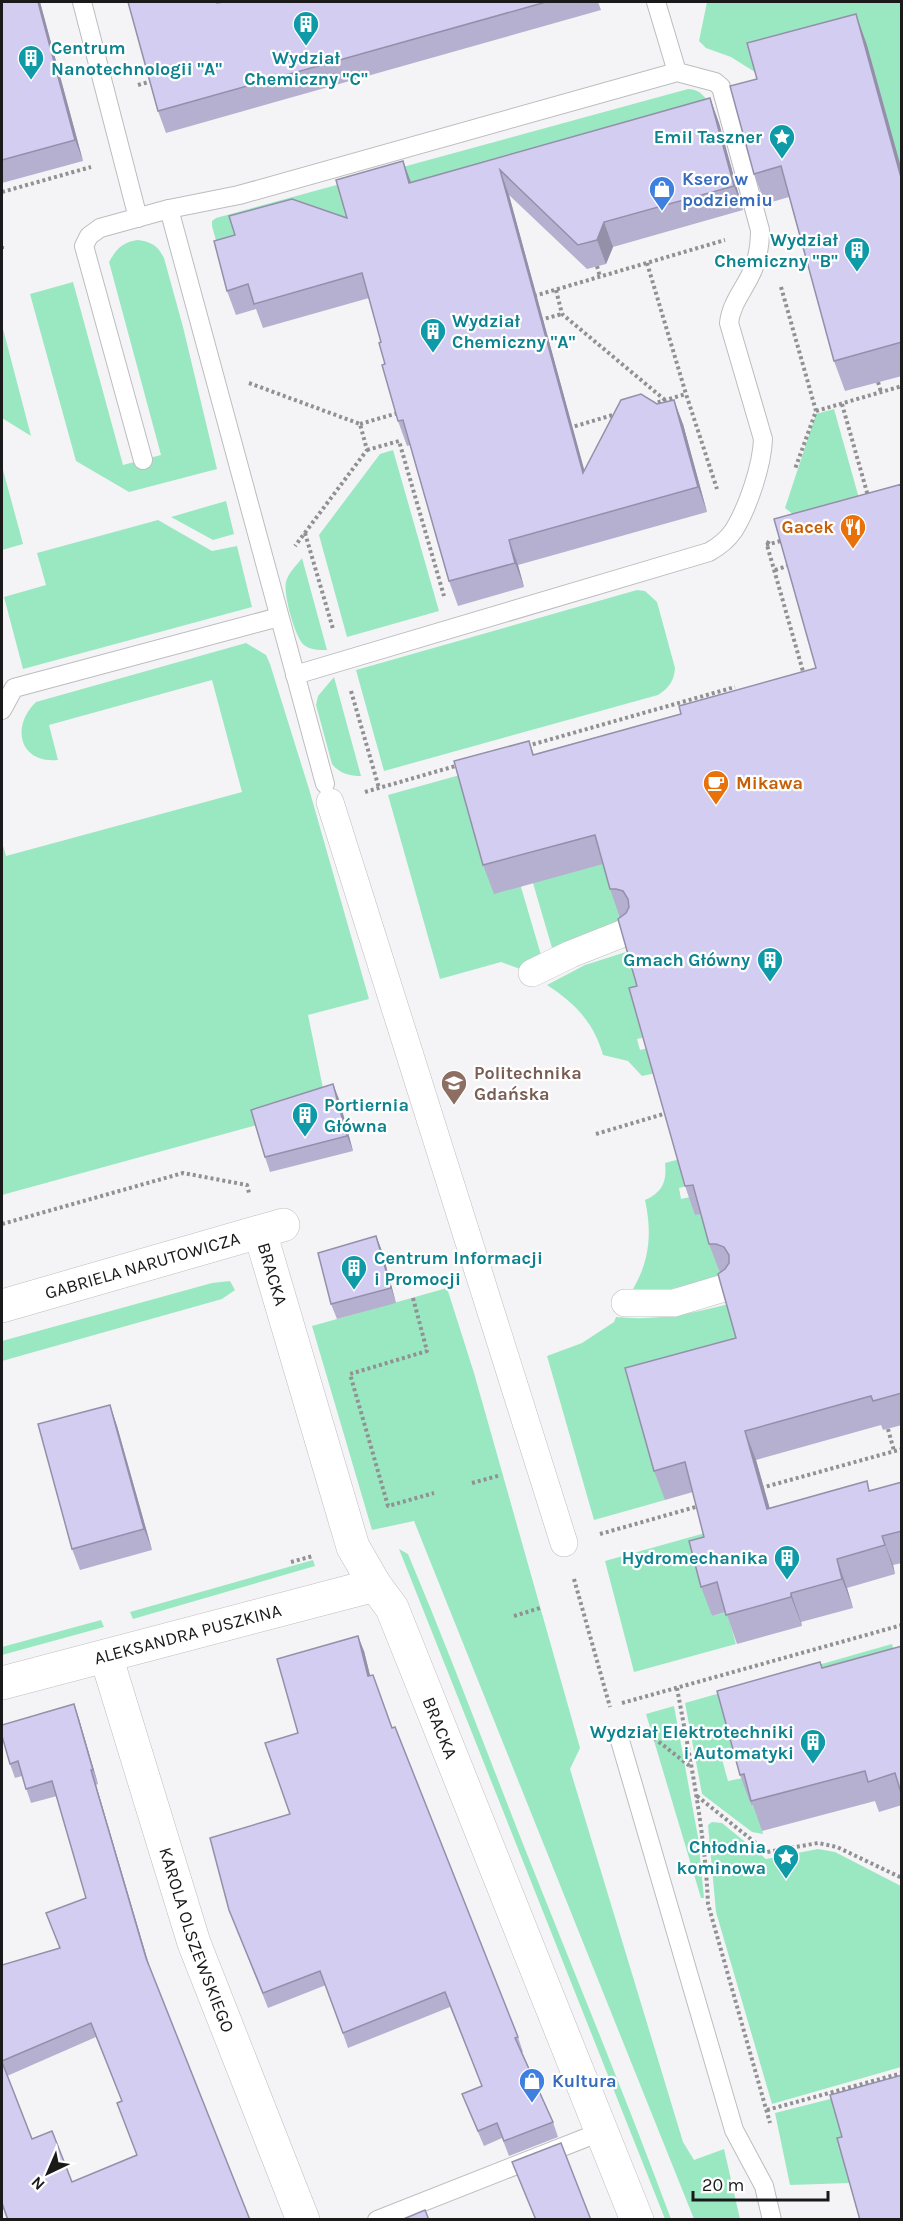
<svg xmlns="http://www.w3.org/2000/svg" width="903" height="2221" font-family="Karla,sans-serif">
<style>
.green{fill:#9ae8c2}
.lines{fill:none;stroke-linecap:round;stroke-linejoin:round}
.service-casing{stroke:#bdbdc0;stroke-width:20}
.pedestrian-casing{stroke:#bdbdc0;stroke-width:28}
.minor-casing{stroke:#bdbdc0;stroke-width:34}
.path{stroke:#919193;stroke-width:4;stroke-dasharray:3 3;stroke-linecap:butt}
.service{stroke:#fff;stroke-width:18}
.pedestrian{stroke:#fff;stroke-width:27}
.minor{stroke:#fff;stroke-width:33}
.wall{fill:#b5b0d0;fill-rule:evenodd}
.shaded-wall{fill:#9490a9}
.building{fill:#d3cdf2;stroke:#9490a9;stroke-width:1.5}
.labels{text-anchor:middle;stroke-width:4.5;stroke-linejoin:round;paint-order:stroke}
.culture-label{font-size:18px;font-weight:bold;fill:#0d838f;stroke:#fff;text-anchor:end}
.shop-label{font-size:18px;font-weight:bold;fill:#366cbe;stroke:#fff;text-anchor:start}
.food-label{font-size:18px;font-weight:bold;fill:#c56008;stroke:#fff;text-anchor:end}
.education-label{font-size:18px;font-weight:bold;fill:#785e54;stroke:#fff;text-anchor:start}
.street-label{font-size:18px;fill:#1a1a1b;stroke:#fff}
</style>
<rect width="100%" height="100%" fill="#f4f4f6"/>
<g class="green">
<path d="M707,2H901V171L867,45L758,74L731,57L706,48L699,41Z"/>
<path d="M688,89C704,90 708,101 713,114L352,228L223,266L212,226V221L216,218Z"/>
<path d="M138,240C152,242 158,246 164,258L183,327L217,469L129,492L76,461L30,294L73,282L123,465L161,455L109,262C117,248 123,242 138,240Z"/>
<path d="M2,325L31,436L2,418Z"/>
<path d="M834,409L862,509L804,523L785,508L816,414Z"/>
<path d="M393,450L439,611L347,637L319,535L380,454Z"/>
<path d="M2,466L23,544L2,550Z"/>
<path d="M226,501L234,534L213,540L171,517Z"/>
<path d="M158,520L212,551L237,546L252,607L23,669L4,597L46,585L37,553Z"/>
<path d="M302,558L327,650C318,650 311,650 304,645C295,638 283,593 286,582C288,573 297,565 302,558Z"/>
<path d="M637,590L645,591L657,602L675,668C674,681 669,688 658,695L384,771L356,670Z"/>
<path d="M246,643L266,655L270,664L309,789L369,999L308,1015L326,1103L257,1125L2,1195V842L6,856L242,792L212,680L49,725L58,760C20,764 10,727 36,702Z"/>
<path d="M334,677L361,776C350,776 340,774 332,764L316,705L318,696Z"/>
<path d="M697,709L521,887L541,955L520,969L501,962L440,979L388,795Z"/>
<path d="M604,859L622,923L597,930L552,948L533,883Z"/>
<path d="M629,951L647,1015L646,1037L637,1039L640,1050L648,1048L656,1073L642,1076L628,1061L603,1055C594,1023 575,1003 547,985L585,965Z"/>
<path d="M680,1159L687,1186L679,1188L681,1199L690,1197L703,1214L721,1277L671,1289H633C650,1260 652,1232 645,1200C663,1192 667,1181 665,1163Z"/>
<path d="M230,1281L235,1290L222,1299L2,1361V1341L212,1283Z"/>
<path d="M447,1288L474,1373L580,1748L570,1769L683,2142L694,2160L724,2149L740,2219H694L414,1521L372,1530L312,1326Z"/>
<path d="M728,1304L745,1361L665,1500L594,1520L547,1356L582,1343L614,1322L616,1317C655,1321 691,1314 728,1304Z"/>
<path d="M705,1533L699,1570L712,1616L727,1612L736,1644L634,1672L605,1561Z"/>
<path d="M399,1549L408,1554C449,1651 486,1750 525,1849C574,1972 625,2095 671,2219H665Z"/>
<path d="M313,1560L315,1566L133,1619L130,1612Z"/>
<path d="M101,1620L104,1627L2,1655V1647Z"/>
<path d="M892,1644L897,1660L735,1748L720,1752L728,1781L743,1778L751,1805L755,1804L763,1834L752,1832L702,1794L685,1703Z"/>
<path d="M674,1706L698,1837L704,1898H701L646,1714Z"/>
<path d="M712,1822L722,1823L766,1859L818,1849L835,1852L901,1886V2067L772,2104L716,1912L708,1825Z"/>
<path d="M842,2096L851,2183L790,2185L775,2113Z"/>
</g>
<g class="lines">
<g class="service-casing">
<g id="service">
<path d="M82,2L138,218"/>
<path d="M656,2L677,72"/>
<path d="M169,209L325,784"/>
<path d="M143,460L84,246L89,236L100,228L169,209L239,195L677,72L715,82L721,87L760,230C760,245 757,263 750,276C742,292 731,305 729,323L763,439C762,466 748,507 734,530C728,539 718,547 709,552L295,675"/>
<path d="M2,710L14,688L279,617"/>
<path d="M619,1737L734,2130L764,2186L772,2220"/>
<path d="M377,2220L603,2131"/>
</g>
</g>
<g class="pedestrian-casing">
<g id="pedestrian">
<path d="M330,802L564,1543"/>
<path d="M532,973L571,954L624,933"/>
<path d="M625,1303H674L724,1288"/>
</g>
</g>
<g class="minor-casing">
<g id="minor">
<path id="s1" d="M260,1232L353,1547L375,1585L392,1608L637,2220"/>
<path id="s2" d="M2,1306L283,1225"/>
<path id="s3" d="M106,1656L194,1943L303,2220"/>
<path id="s4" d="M2,1683L375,1585"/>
</g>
</g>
<g class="path">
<path d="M138,85L152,81"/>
<path d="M2,192L91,167"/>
<path d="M2,246V249"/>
<path d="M647,263L686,394L717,489"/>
<path d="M597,266L600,277"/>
<path d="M781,287L816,411L795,469"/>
<path d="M556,290L562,314L665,400"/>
<path d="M534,296L725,240"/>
<path d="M540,320L562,314"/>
<path d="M878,382L881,392"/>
<path d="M249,383L360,424L367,450L295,546"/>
<path d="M652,404L686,394"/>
<path d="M842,404L868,496"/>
<path d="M816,411L902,386"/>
<path d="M360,424L398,413"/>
<path d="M569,428L616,414"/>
<path d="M367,450L399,441L444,596"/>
<path d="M305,533L333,629"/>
<path d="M769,541L767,545L804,675"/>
<path d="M766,545L784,540"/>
<path d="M775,570L790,565"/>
<path d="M351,691L379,788"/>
<path d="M527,746L735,687"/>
<path d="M365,792L459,765"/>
<path d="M596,1134L667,1113"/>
<path d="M2,1224L183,1173L247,1185L249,1193"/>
<path d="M413,1298L427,1351L350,1374L388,1506L434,1493"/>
<path d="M888,1429L894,1451"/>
<path d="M472,1483L501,1475"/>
<path d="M761,1488L902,1449"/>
<path d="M600,1534L699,1506"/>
<path d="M291,1562L313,1556"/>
<path d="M574,1579L610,1707"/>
<path d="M514,1616L540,1608"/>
<path d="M677,1688C690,1759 705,1831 708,1904L770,2123"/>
<path d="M622,1703L902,1625"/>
<path d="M654,1738L691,1767"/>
<path d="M697,1796L767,1852L818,1843L837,1847L902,1878"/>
<path d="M767,2110L902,2073"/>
</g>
<use href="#service" class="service"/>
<use href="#pedestrian" class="pedestrian"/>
<use href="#minor" class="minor"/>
</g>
<g class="wall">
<path d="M2,2H40L83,161L2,183Z"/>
<path d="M219,2V3L224,2H598L601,10L166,133L158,111Z"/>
<path d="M867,45L902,171V376L845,391L834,361L789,197L765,204L754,174L757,79Z"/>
<path d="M710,98L719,123L743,210L613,247L606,264L587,269L509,195L584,470L683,424L707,512L518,565L524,587L458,606L449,581L410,445L407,446L398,421L385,364L381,342L369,298L263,328L256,309L236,315L227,291L347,218L411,182Z"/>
<path d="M902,484V1425L883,1430L881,1425L756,1460L770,1509L871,1490L902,1482V1563L893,1565L895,1574L847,1588L853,1608L801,1622L802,1626L737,1644L726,1612L712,1616L701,1587L704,1537L693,1492L665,1500L654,1471L736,1338L720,1273L709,1244L701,1214L695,1215L685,1186L620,918L610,889L603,864L494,894L483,865L529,741L534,755L681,714L816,668Z"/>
<path d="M339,1099L353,1151L270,1172L265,1157Z"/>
<path d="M376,1236L382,1251L396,1303L337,1319L331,1304Z"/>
<path d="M110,1405L117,1426L152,1550L80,1570L72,1549Z"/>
<path d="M902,1646V1805L879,1812L875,1801L762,1831L753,1805H751L740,1775L822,1668Z"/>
<path d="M364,1651L370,1676L392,1728L518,2037L523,2052H522L553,2122L558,2137L509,2156L502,2138L484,2146L468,2109L462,2094L482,2086L450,2007L348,2048L326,1985L268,2008L229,1910L290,1814L298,1733Z"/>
<path d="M74,1704L79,1719L98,1784L96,1785L150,1968L250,2220H7L2,2205V1965L60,1948L86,1898L57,1796L31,1803L22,1776L15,1778L10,1764ZM96,2037L122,2101L137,2155L72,2182L32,2139L7,2076Z"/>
</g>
<g class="shaded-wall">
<path d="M38,2H40L83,161L75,140Z"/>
<path d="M856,14L867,45L902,171V181Z"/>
<path d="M710,98L719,123L743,210L734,186Z"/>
<path d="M403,161L412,185L409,183Z"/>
<path d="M500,170L509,195L592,498L583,473Z"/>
<path d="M604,222L613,247L606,264L597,240Z"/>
<path d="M674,400L683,424L707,512L698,487Z"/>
<path d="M509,540L518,565L524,587L515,563Z"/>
<path d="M333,1084L339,1099L353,1151L347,1136Z"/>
<path d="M376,1236L382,1251L396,1303L391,1288Z"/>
<path d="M110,1405L117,1426L152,1550L144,1529Z"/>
<path d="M745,1431L756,1460L778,1538L767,1509Z"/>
<path d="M882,1536L893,1565L895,1574L885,1545Z"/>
<path d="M837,1559L847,1588L853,1608L842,1579Z"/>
<path d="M791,1593L801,1622L802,1626L791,1597Z"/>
<path d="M358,1636L364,1651L374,1691L368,1676Z"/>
<path d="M74,1704L79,1719L98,1784L93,1770Z"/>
<path d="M91,1770L96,1785L151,1972L146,1958Z"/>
</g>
<g class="building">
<path d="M2,2H38L75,140L2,160Z"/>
<path d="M128,2H217V3L224,2H546L158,111Z"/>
<path d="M856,14L902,181V342L834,361L781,166L754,174L730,86L757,79L747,43Z"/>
<path d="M710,98L734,186L604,222L597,240L578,245L500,170L583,473L621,400L641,394L657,404L674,400L698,487L509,540L515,563L449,581L403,420L398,421L382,365L385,364L379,343L381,342L362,273L254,304L248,284L227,291L214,241L235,235L229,216L292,199L347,218L336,180L403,161L409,183Z"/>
<path d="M902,484V1393L873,1401L871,1396L745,1431L767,1509L867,1481L869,1491L902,1482V1531L882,1536L885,1545L837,1559L842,1579L791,1593V1597L726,1615L717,1582L701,1587L689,1541L704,1537L685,1462L654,1471L625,1368L736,1338L718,1274L725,1269L729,1263V1255L724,1247L716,1244H709L693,1185L685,1186L629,988L637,986L618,919L626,913L629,907L628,899L623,891L616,889H610L595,835L483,865L454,761L529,741L533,755L681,714L679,706L816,668L774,519Z"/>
<path d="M333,1084L347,1136L265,1157L251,1110Z"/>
<path d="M376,1236L391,1288L331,1304L318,1253Z"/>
<path d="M110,1405L144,1529L72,1549L38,1424Z"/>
<path d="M358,1636L368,1676L373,1675L392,1728L395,1727L518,2037L515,2038L553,2122L504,2141L497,2123L478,2131L462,2094L482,2086L445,1992L343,2033L320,1971L263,1993L229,1910L210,1838L290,1814L265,1743L298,1733L277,1659Z"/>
<path d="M902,1646V1796L895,1773L868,1782L865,1771L751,1801L744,1774L740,1775L717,1691L820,1662L822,1668Z"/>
<path d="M74,1704L93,1770H91L146,1958L250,2220H8L2,2203V2062L32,2139L52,2131L72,2182L137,2155L117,2103L122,2101L91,2023L2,2061V1965L60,1948L46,1913L86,1898L52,1781L26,1789L18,1761L10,1764L2,1736V1725Z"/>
<path d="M902,2075V2220H860L837,2138L842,2137L830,2095Z"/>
<path d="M561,2143L591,2220H536L512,2162Z"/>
<path d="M425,2210L429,2220H401Z"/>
</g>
<defs>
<g id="building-pin" transform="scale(1.35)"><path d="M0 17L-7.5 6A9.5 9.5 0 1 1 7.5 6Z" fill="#0f9aa8" stroke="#fff"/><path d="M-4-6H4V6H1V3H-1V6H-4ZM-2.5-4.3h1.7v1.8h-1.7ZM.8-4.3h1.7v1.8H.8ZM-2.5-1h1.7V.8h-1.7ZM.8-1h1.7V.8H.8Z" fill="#fff"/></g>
<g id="sight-pin" transform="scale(1.35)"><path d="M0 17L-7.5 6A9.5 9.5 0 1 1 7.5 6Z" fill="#0f9aa8" stroke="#fff"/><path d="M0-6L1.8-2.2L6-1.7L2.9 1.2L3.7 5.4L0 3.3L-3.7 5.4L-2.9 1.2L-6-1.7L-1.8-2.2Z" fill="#fff"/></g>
<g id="shop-pin" transform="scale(1.35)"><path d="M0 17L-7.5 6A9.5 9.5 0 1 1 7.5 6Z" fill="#3f7fe0" stroke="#fff"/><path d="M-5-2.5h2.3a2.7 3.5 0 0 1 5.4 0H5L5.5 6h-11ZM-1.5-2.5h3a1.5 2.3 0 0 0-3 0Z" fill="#fff"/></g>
<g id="restaurant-pin" transform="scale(1.35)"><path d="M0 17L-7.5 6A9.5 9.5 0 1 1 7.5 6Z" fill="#e8710a" stroke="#fff"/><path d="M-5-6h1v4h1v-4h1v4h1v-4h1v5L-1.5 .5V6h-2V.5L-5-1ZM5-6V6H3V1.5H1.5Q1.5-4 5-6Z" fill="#fff"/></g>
<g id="cafe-pin" transform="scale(1.35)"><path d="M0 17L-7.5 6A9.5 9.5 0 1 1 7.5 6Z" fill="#e8710a" stroke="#fff"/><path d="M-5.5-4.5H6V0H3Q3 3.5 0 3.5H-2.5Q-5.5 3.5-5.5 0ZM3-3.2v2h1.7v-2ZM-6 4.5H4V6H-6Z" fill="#fff"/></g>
<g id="university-pin" transform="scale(1.35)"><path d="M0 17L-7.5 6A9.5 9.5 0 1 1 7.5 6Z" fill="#8d6e63" stroke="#fff"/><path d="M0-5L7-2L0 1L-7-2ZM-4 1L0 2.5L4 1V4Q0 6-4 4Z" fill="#fff"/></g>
</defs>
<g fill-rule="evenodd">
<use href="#building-pin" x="306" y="24"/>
<use href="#building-pin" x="31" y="58"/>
<use href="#sight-pin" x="782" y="137"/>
<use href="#shop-pin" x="662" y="189"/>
<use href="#building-pin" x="857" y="250"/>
<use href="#building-pin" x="433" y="331"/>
<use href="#restaurant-pin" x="853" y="527"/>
<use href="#cafe-pin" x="716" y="783"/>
<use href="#building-pin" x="770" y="960"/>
<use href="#university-pin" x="454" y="1083"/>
<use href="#building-pin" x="305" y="1115"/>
<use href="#building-pin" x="354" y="1268"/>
<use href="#building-pin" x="787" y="1558"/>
<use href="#building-pin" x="813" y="1742"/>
<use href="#sight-pin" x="786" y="1857"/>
<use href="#shop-pin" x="532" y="2081"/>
</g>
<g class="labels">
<g class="culture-label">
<text x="51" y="54" text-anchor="start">Centrum<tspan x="51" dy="21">Nanotechnologii "A"</tspan></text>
<text x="306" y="64" text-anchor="middle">Wydział<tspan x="306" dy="21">Chemiczny "C"</tspan></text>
<text x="762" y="143">Emil Taszner</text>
<text x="838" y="246">Wydział<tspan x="838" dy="21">Chemiczny "B"</tspan></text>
<text x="452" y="327" text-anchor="start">Wydział<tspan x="452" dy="21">Chemiczny "A"</tspan></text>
<text x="750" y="966">Gmach Główny</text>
<text x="324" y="1111" text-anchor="start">Portiernia<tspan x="324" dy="21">Główna</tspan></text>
<text x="374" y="1264" text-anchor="start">Centrum Informacji<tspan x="374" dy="21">i Promocji</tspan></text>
<text x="768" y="1564">Hydromechanika</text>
<text x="794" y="1738">Wydział Elektrotechniki<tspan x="794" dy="21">i Automatyki</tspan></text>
<text x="766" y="1853">Chłodnia<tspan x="766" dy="21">kominowa</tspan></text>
</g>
<g class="shop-label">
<text x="682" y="185">Ksero w<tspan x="682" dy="21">podziemiu</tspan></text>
<text x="552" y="2087">Kultura</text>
</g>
<g class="food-label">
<text x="834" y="533">Gacek</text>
<text x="736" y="789" text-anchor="start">Mikawa</text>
</g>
<g class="education-label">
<text x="474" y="1079">Politechnika<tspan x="474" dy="21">Gdańska</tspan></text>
</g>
<g class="street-label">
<text dy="6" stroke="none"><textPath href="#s2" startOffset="146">GABRIELA NARUTOWICZA</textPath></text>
<text dy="6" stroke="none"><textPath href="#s1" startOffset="44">BRACKA</textPath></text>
<text dy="6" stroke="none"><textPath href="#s4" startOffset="192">ALEKSANDRA PUSZKINA</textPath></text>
<text dy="6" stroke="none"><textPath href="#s1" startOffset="530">BRACKA</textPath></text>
<text dy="6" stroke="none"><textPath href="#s3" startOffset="298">KAROLA OLSZEWSKIEGO</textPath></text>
</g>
</g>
<rect width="903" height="2221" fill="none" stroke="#1a1a1b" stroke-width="6"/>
<g transform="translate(48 2173) rotate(224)" stroke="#ffffff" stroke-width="4.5" paint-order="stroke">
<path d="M0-4.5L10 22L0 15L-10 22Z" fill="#1a1a1b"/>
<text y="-9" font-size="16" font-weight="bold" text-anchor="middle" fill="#1a1a1b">N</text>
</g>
<path d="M693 2191v9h135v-9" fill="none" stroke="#1a1a1b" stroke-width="3"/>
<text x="702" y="2191" font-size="18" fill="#1a1a1b" stroke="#ffffff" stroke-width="4.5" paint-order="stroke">20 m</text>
</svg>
